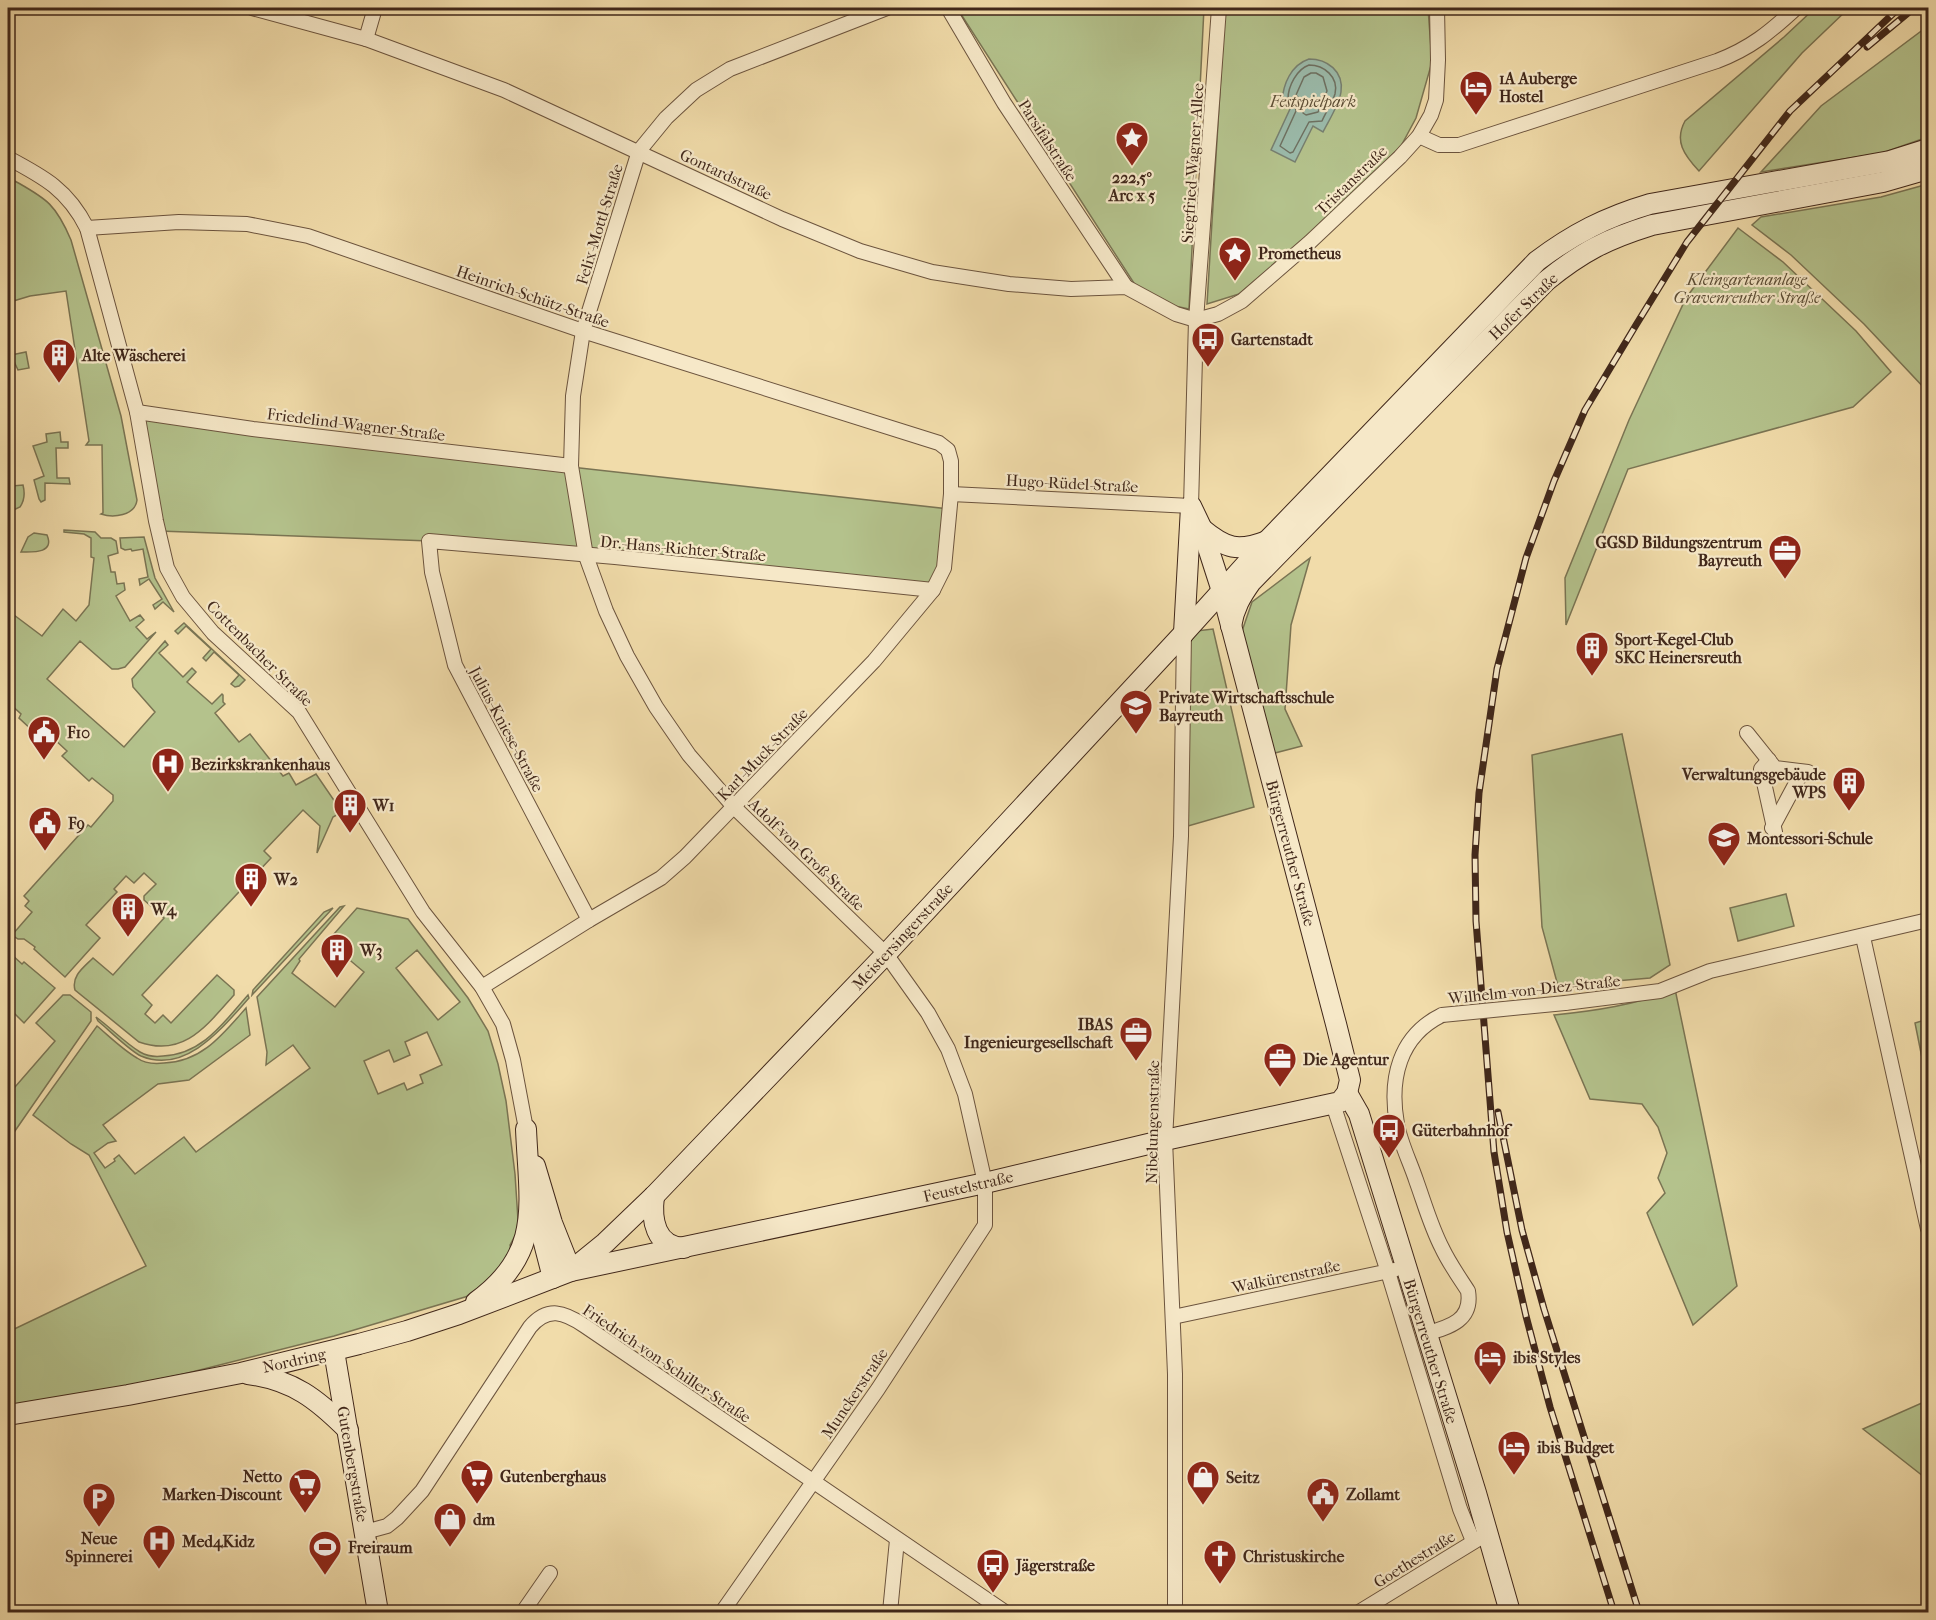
<svg xmlns="http://www.w3.org/2000/svg" width="1936" height="1620" font-family="'IM FELL French Canon',serif">
<style>
.green{fill:#b4c28c;stroke:#7a7453;stroke-width:1.5;fill-rule:evenodd}
.water{fill:#9bbbab;stroke:#778071;stroke-width:1.5}
.lines{fill:none;stroke-linecap:round;stroke-linejoin:round}
.shore{stroke:#6e7162;stroke-width:1.5}
.street-casing{stroke:#6c543e;stroke-width:16}
.secondary-casing{stroke:#40271a;stroke-width:22}
.street{stroke:#f6e8c8;stroke-width:14}
.secondary{stroke:#f6e8c8;stroke-width:20}
.rail-casing{stroke:#40271a;stroke-width:7}
.rail{stroke:#f6e8c8;stroke-width:4.5;stroke-dasharray:14;stroke-linecap:butt}
.street-bridge-casing{stroke:#6c543e;stroke-width:16;stroke-linecap:butt}
.street-bridge{stroke:#f6e8c8;stroke-width:14}
.labels{text-anchor:middle;stroke-width:4.5;stroke-linejoin:round;paint-order:stroke}
.poi-label{font-size:16px;font-weight:bold;fill:#40271a;stroke:#f6e8c8;text-anchor:start}
.park-label{font-size:16px;font-style:italic;fill:#5d4e36;stroke:#f6e8c8}
.street-label{font-size:16px;fill:#40271a;stroke:#f6e8c8}
</style>
<rect width="100%" height="100%" fill="#f1dcaa"/>
<filter id="stains"><feTurbulence type="fractalNoise" baseFrequency=".00333" numOctaves="4"/><feColorMatrix values="0 0 0 0 .2 0 0 0 0 .09 0 0 0 0 .02 0 0 0 .5 -.17"/></filter>
<radialGradient id="worn" r=".72"><stop offset=".6" stop-color="#630" stop-opacity="0"/><stop offset="1" stop-color="#630" stop-opacity=".3"/></radialGradient>
<g class="green">
<path d="M957,8H1204L1189,309L1160,303L1139,291Z"/>
<path d="M1225,8H1428L1432,62L1416,118L1401,146L1334,213L1239,294L1207,304Z"/>
<path d="M1815,8H1849L1802,53L1699,171C1684,155 1674,141 1685,121L1784,37Z"/>
<path d="M1928,26V137L1882,153L1761,172L1821,106Z"/>
<path d="M8,177C44,198 54,200 71,240L121,416L137,500C135,516 113,518 101,514L103,513L102,445H86L89,441L66,291L30,296L10,302L8,295Z"/>
<path d="M1928,184V392L1864,324L1791,255L1752,225L1761,217L1881,197Z"/>
<path d="M1738,228L1783,262L1856,331L1891,372L1853,407L1628,469L1566,625L1565,578L1629,420L1686,298Z"/>
<path d="M26,352L29,368L18,370L11,355Z"/>
<path d="M137,413L571,467L949,509L933,590L430,541L159,531Z"/>
<path d="M60,432L61,442H68V448H56L57,478H69L70,484L45,483V500L41,502L39,499L34,480L44,476L33,446L47,442L46,434Z"/>
<path d="M8,474L12,486L23,485C25,493 25,500 20,507L9,512H8Z"/>
<path d="M64,530L95,532L101,538H111L116,541L118,553L108,556L111,572H115L117,584L124,583L125,590L116,596L130,621L140,615L144,620L136,627L147,639L156,632L125,667L118,669H112L80,641L47,679L124,747L155,712L133,687L132,679L165,641L168,645L159,653L183,677L192,668L196,672L187,682L212,704L222,694L223,695V702L225,704L215,713L239,742L250,734L283,776L289,773L296,785L316,774L342,812L333,817L317,853L320,826L303,810L264,851L271,858L142,995L152,1005L145,1014L155,1023L163,1015L171,1023L217,975L234,990V995C207,1025 184,1058 139,1042L75,990C71,976 84,967 93,958L113,975L164,918L144,900V896L156,884L144,873L134,883L126,876L114,889L117,892L86,925L100,938L65,977L34,949L35,947L24,939H18L12,935L32,912L25,906L29,901L24,896L88,825L91,827L113,801V795L92,778L89,781L62,756L67,751L53,738L47,744L19,718L21,714L8,702V623L10,612L42,636L63,609L76,621L89,605L94,558L91,557V538L84,534L64,532Z"/>
<path d="M34,533L47,535C55,554 32,552 21,552L28,537Z"/>
<path d="M144,537L155,578L174,612L163,602L155,609L153,605L162,599L149,579L140,585L139,579L148,577L143,549L132,551L131,549L125,550L121,548L120,538Z"/>
<path d="M1310,558L1291,625L1285,709L1302,746L1271,754L1240,637L1252,602Z"/>
<path d="M184,623L245,680L239,686L235,687L231,684L239,675L214,652L206,661L203,658L211,649L186,626L178,634L175,631Z"/>
<path d="M1213,629L1254,807L1188,826V632Z"/>
<path d="M1622,734L1670,965L1650,978L1558,986L1542,927L1532,755Z"/>
<path d="M1786,894L1794,926L1738,941L1730,908Z"/>
<path d="M344,906L299,959L300,961L292,973L335,1007L364,972L333,946L331,943L333,935L357,908L408,919L468,998L488,1031L498,1064L506,1101L515,1174L518,1220L517,1232L510,1245L511,1249L515,1251L475,1294L334,1336L184,1374L72,1397L8,1405V1332L146,1266L89,1155L71,1144L33,1115L97,1026C110,1037 123,1050 137,1058C144,1063 155,1064 164,1063C202,1062 223,1034 246,1008L250,1035L189,1080L158,1084L103,1125L116,1141L108,1143L94,1153L105,1168L115,1161L114,1159L119,1155L135,1174L184,1137L196,1152L310,1068L293,1045L266,1065L267,1052L257,997L340,907ZM417,950L460,1002L438,1020L396,968ZM427,1032L442,1065L420,1075L423,1083L407,1090L404,1083L378,1094L364,1061L389,1050L394,1062L410,1055L405,1042Z"/>
<path d="M333,908L252,995L253,990L324,912Z"/>
<path d="M8,944L10,947L11,954L22,964L24,962L55,988L24,1023L13,1012L8,1017Z"/>
<path d="M1675,989L1737,1286L1693,1325L1647,1213L1665,1193L1658,1178L1667,1153L1658,1127L1642,1104L1590,1099L1554,1015C1594,1011 1636,1005 1675,989Z"/>
<path d="M63,995H70L91,1012V1021L8,1141V1095L55,1041L36,1023Z"/>
<path d="M248,995L249,998C223,1027 186,1075 141,1056C130,1051 109,1030 98,1021L96,1017C111,1028 125,1043 140,1052C147,1056 156,1057 163,1056C203,1054 224,1022 248,995Z"/>
<path d="M1928,1019V1088L1915,1023Z"/>
<path d="M1924,1402L1928,1413V1480L1863,1429Z"/>
</g>
<path class="water" d="M1309,59C1327,59 1344,71 1341,92C1339,105 1329,120 1323,132L1313,126L1295,162L1271,150L1290,109L1282,102C1283,84 1291,65 1309,59Z"/>
<g class="lines">
<g class="shore">
<path d="M1309,65C1324,65 1339,77 1335,94C1332,103 1326,112 1322,121L1309,122L1293,152L1290,153L1280,146L1296,111L1295,105L1288,99C1288,86 1297,69 1309,65Z"/>
<path d="M1311,73H1316L1323,77L1327,91L1318,112L1306,115L1303,113L1302,102L1296,95L1304,77Z"/>
</g>
<g class="street-casing">
<g id="street">
<path d="M252,8L366,39L504,90L782,219L860,251L932,272L1009,284L1071,289L1126,287L1176,314L1196,320"/>
<path d="M948,8L1004,103L1126,287"/>
<path d="M366,39L375,8"/>
<path d="M1419,136L1439,145H1459L1717,61C1751,48 1770,32 1796,8"/>
<path d="M8,158C44,177 68,190 87,228L137,412L156,521L167,568L183,597L213,633L299,712L423,912L482,987L503,1024L513,1060L526,1129"/>
<path d="M87,228L179,222L247,224L308,236L583,331L939,443L948,450L951,461V494L944,568L933,590L874,661L685,857L661,878L589,920L482,987"/>
<path d="M1196,320L1218,314L1242,301L1310,242L1400,157L1419,136L1431,115L1436,100L1438,60L1437,8"/>
<path d="M137,412L253,429L571,466"/>
<path d="M951,494L1191,506L1196,320L1219,8"/>
<path d="M1747,733L1775,768L1808,772"/>
<path d="M1769,760L1761,769L1775,832"/>
<path d="M1772,828L1802,772"/>
<path d="M589,920L455,665L432,572L429,541L615,557L933,590"/>
<path d="M1863,937L1928,1229"/>
<path d="M1565,1003L1660,991L1710,971L1928,920"/>
<path d="M1333,1104L1388,1272L1460,1509L1473,1541"/>
<path d="M1173,1317L1394,1270"/>
<path d="M1425,1334C1449,1327 1473,1321 1468,1291C1459,1277 1449,1263 1442,1248C1431,1227 1424,1202 1416,1180C1410,1162 1400,1142 1397,1124C1389,1079 1399,1036 1442,1015"/>
<path d="M365,1532L387,1526L397,1518L422,1491L530,1327C548,1306 564,1312 585,1326L1005,1612"/>
<path d="M523,1612L550,1573"/>
<path d="M722,1612L878,1389L985,1225V1183L965,1094L948,1049L928,1013L886,954L734,807L689,755L656,707L627,656L606,611L586,556L571,466L573,396L583,331L639,151L666,118L696,90L730,69L887,8"/>
<path d="M890,1612L897,1540"/>
<path d="M1175,1612V1374L1165,1140L1181,836L1184,633"/>
<path d="M1359,1612L1480,1538"/>
</g>
</g>
<g class="secondary-casing">
<g id="secondary">
<path d="M1202,529C1226,549 1238,552 1267,541"/>
<path d="M1231,626C1234,608 1241,596 1251,582L1546,281C1583,251 1607,239 1652,225L1883,182L1928,169"/>
<path d="M1184,633L1191,507"/>
<path d="M1347,1093L1359,1114L1476,1493L1510,1612"/>
<path d="M535,1166L552,1223L571,1271"/>
<path d="M654,1196C651,1219 655,1247 684,1248"/>
<path d="M535,1208L553,1278"/>
<path d="M573,1269L605,1243L654,1196L720,1127L886,954L1184,633L1267,541L1537,261C1573,234 1606,217 1650,204L1890,161L1928,149"/>
<path d="M476,1302C544,1253 529,1203 526,1129"/>
<path d="M334,1351L378,1612"/>
<path d="M248,1374C293,1380 317,1399 348,1430"/>
<path d="M8,1415L128,1395L241,1373L359,1344L407,1331L459,1314L571,1271L985,1183L1165,1140L1340,1102L1347,1093L1350,1080L1336,1024L1222,591L1202,529L1191,506"/>
</g>
</g>
<use href="#street" class="street"/>
<use href="#secondary" class="secondary"/>
<g class="rail-casing">
<g id="rail">
<path d="M1867,47L1914,8"/>
<path d="M1498,1112L1522,1230L1544,1309L1639,1612"/>
<path d="M1614,1612L1550,1407L1526,1316L1507,1232L1494,1152L1476,921L1475,855L1479,793L1497,669L1526,558L1554,481L1585,410L1636,325L1687,242L1790,111L1899,8"/>
</g>
</g>
<use href="#rail" class="rail"/>
<g class="street-bridge-casing">
<path id="street-bridge" d="M1442,1015L1565,1003"/>
</g>
<use href="#street-bridge" class="street-bridge"/>
</g>
<defs>
<g id="hotel-pin" transform="scale(1.725)"><path d="M0 17L-7.5 6A9.5 9.5 0 1 1 7.5 6Z" fill="#8f2418" stroke="#f6e8c8"/><path d="M-6-4.5h1.5V1H6V5H4.5V3h-9V5H-6ZM-4 0a1.8 1.8 0 1 1 3.6 0ZM.5 0V-2.5h3Q6-2.5 6 0Z" fill="#fff"/></g>
<g id="sight-pin" transform="scale(1.725)"><path d="M0 17L-7.5 6A9.5 9.5 0 1 1 7.5 6Z" fill="#8f2418" stroke="#f6e8c8"/><path d="M0-6L1.8-2.2L6-1.7L2.9 1.2L3.7 5.4L0 3.3L-3.7 5.4L-2.9 1.2L-6-1.7L-1.8-2.2Z" fill="#fff"/></g>
<g id="bus-pin" transform="scale(1.725)"><path d="M0 17L-7.5 6A9.5 9.5 0 1 1 7.5 6Z" fill="#8f2418" stroke="#f6e8c8"/><path d="M-5-6H5V4H4V6H2V4H-2V6H-4V4H-5ZM-3.5-4V0h7V-4ZM-3.5 1.2v1.5H-2V1.2ZM2 1.2v1.5H3.5V1.2Z" fill="#fff"/></g>
<g id="building-pin" transform="scale(1.725)"><path d="M0 17L-7.5 6A9.5 9.5 0 1 1 7.5 6Z" fill="#8f2418" stroke="#f6e8c8"/><path d="M-4-6H4V6H1V3H-1V6H-4ZM-2.5-4.3h1.7v1.8h-1.7ZM.8-4.3h1.7v1.8H.8ZM-2.5-1h1.7V.8h-1.7ZM.8-1h1.7V.8H.8Z" fill="#fff"/></g>
<g id="office-pin" transform="scale(1.725)"><path d="M0 17L-7.5 6A9.5 9.5 0 1 1 7.5 6Z" fill="#8f2418" stroke="#f6e8c8"/><path d="M-6-3h4V-5.5h4V-3h4V5H-6ZM-1-4.5V-3h2v-1.5ZM-6 0V1H6V0Z" fill="#fff"/></g>
<g id="school-pin" transform="scale(1.725)"><path d="M0 17L-7.5 6A9.5 9.5 0 1 1 7.5 6Z" fill="#8f2418" stroke="#f6e8c8"/><path d="M0-5L7-2L0 1L-7-2ZM-4 1L0 2.5L4 1V4Q0 6-4 4Z" fill="#fff"/></g>
<g id="civic-pin" transform="scale(1.725)"><path d="M0 17L-7.5 6A9.5 9.5 0 1 1 7.5 6Z" fill="#8f2418" stroke="#f6e8c8"/><path d="M-.6-6.5H3V-4.5H.6V-3L4-1V1h2V6H-6V1h2V-1L-.6-3ZM-1.2 2.5V6h2.4V2.5Z" fill="#fff"/></g>
<g id="hospital-pin" transform="scale(1.725)"><path d="M0 17L-7.5 6A9.5 9.5 0 1 1 7.5 6Z" fill="#8f2418" stroke="#f6e8c8"/><path d="M-5-5h3v3.5h4V-5h3V5h-3V1.5h-4V5h-3Z" fill="#fff"/></g>
<g id="supermarket-pin" transform="scale(1.725)"><path d="M0 17L-7.5 6A9.5 9.5 0 1 1 7.5 6Z" fill="#8f2418" stroke="#f6e8c8"/><path d="M-6-5.5h2.5l.6 2H6L4.5 2H-2.5L-4.4-4H-6ZM-1.5 3.2a1.3 1.3 0 1 0 .1 0ZM3 3.2a1.3 1.3 0 1 0 .1 0Z" fill="#fff"/></g>
<g id="shop-pin" transform="scale(1.725)"><path d="M0 17L-7.5 6A9.5 9.5 0 1 1 7.5 6Z" fill="#8f2418" stroke="#f6e8c8"/><path d="M-5-2.5h2.3a2.7 3.5 0 0 1 5.4 0H5L5.5 6h-11ZM-1.5-2.5h3a1.5 2.3 0 0 0-3 0Z" fill="#fff"/></g>
<g id="parking-pin" transform="scale(1.725)"><path d="M0 17L-7.5 6A9.5 9.5 0 1 1 7.5 6Z" fill="#8f2418" stroke="#f6e8c8"/><path d="M-3.5-5.5H1a3.5 3.5 0 0 1 0 7H-1V5.5H-3.5ZM-1-3.4V-.6H.8a1.4 1.4 0 0 0 0-2.8Z" fill="#fff"/></g>
<g id="stadium-pin" transform="scale(1.725)"><path d="M0 17L-7.5 6A9.5 9.5 0 1 1 7.5 6Z" fill="#8f2418" stroke="#f6e8c8"/><path d="M0-5a6.5 5 0 1 0 0 10a6.5 5 0 1 0 0-10ZM-3.5-1.8h7v3.6h-7Z" fill="#fff"/></g>
<g id="church-pin" transform="scale(1.725)"><path d="M0 17L-7.5 6A9.5 9.5 0 1 1 7.5 6Z" fill="#8f2418" stroke="#f6e8c8"/><path d="M-1.2-6h2.4v3.5h3.3v2.4h-3.3V6h-2.4V-.1h-3.3v-2.4h3.3Z" fill="#fff"/></g>
</defs>
<g fill-rule="evenodd">
<use href="#hotel-pin" x="1476" y="87"/>
<use href="#sight-pin" x="1132" y="138"/>
<use href="#sight-pin" x="1235" y="253"/>
<use href="#bus-pin" x="1208" y="339"/>
<use href="#building-pin" x="59" y="355"/>
<use href="#office-pin" x="1785" y="551"/>
<use href="#building-pin" x="1592" y="648"/>
<use href="#school-pin" x="1136" y="706"/>
<use href="#civic-pin" x="44" y="732"/>
<use href="#hospital-pin" x="168" y="764"/>
<use href="#building-pin" x="1849" y="783"/>
<use href="#building-pin" x="350" y="805"/>
<use href="#civic-pin" x="45" y="823"/>
<use href="#school-pin" x="1724" y="838"/>
<use href="#building-pin" x="251" y="879"/>
<use href="#building-pin" x="128" y="909"/>
<use href="#building-pin" x="337" y="950"/>
<use href="#office-pin" x="1136" y="1033"/>
<use href="#office-pin" x="1280" y="1059"/>
<use href="#bus-pin" x="1389" y="1130"/>
<use href="#hotel-pin" x="1490" y="1357"/>
<use href="#hotel-pin" x="1514" y="1447"/>
<use href="#supermarket-pin" x="477" y="1476"/>
<use href="#shop-pin" x="1203" y="1477"/>
<use href="#supermarket-pin" x="305" y="1485"/>
<use href="#civic-pin" x="1323" y="1494"/>
<use href="#parking-pin" x="99" y="1499"/>
<use href="#shop-pin" x="450" y="1519"/>
<use href="#hospital-pin" x="159" y="1541"/>
<use href="#stadium-pin" x="325" y="1547"/>
<use href="#church-pin" x="1220" y="1556"/>
<use href="#bus-pin" x="993" y="1565"/>
</g>
<g class="labels">
<g class="poi-label">
<text x="1499" y="84">1A Auberge<tspan x="1499" dy="18">Hostel</tspan></text>
<text x="1132" y="183" text-anchor="middle">222,5º<tspan x="1132" dy="18">Arc x 5</tspan></text>
<text x="1258" y="259">Prometheus</text>
<text x="1231" y="345">Gartenstadt</text>
<text x="82" y="361">Alte Wäscherei</text>
<text x="1762" y="548" text-anchor="end">GGSD Bildungszentrum<tspan x="1762" dy="18">Bayreuth</tspan></text>
<text x="1615" y="645">Sport-Kegel-Club<tspan x="1615" dy="18">SKC Heinersreuth</tspan></text>
<text x="1159" y="703">Private Wirtschaftsschule<tspan x="1159" dy="18">Bayreuth</tspan></text>
<text x="67" y="738">F10</text>
<text x="191" y="770">Bezirkskrankenhaus</text>
<text x="1826" y="780" text-anchor="end">Verwaltungsgebäude<tspan x="1826" dy="18">WPS</tspan></text>
<text x="373" y="811">W1</text>
<text x="68" y="829">F9</text>
<text x="1747" y="844">Montessori-Schule</text>
<text x="274" y="885">W2</text>
<text x="151" y="915">W4</text>
<text x="360" y="956">W3</text>
<text x="1113" y="1030" text-anchor="end">IBAS<tspan x="1113" dy="18">Ingenieurgesellschaft</tspan></text>
<text x="1303" y="1065">Die Agentur</text>
<text x="1412" y="1136">Güterbahnhof</text>
<text x="1513" y="1363">ibis Styles</text>
<text x="1537" y="1453">ibis Budget</text>
<text x="282" y="1482" text-anchor="end">Netto<tspan x="282" dy="18">Marken-Discount</tspan></text>
<text x="500" y="1482">Gutenberghaus</text>
<text x="1226" y="1483">Seitz</text>
<text x="1346" y="1500">Zollamt</text>
<text x="473" y="1525">dm</text>
<text x="99" y="1544" text-anchor="middle">Neue<tspan x="99" dy="18">Spinnerei</tspan></text>
<text x="182" y="1547">Med4Kidz</text>
<text x="348" y="1553">Freiraum</text>
<text x="1243" y="1562">Christuskirche</text>
<text x="1016" y="1571">Jägerstraße</text>
</g>
<g class="park-label">
<text x="1313" y="107">Festspielpark</text>
<text x="1747" y="285">Kleingartenanlage<tspan x="1747" dy="18">Gravenreuther Straße</tspan></text>
</g>
<g class="street-label">
<text transform="translate(1048 140) rotate(57)" y="6">Parsifalstraße</text>
<text transform="translate(1192 163) rotate(-86)" y="6">Siegfried-Wagner-Allee</text>
<text transform="translate(726 174) rotate(25)" y="6">Gontardstraße</text>
<text transform="translate(1351 180) rotate(-44)" y="6">Tristanstraße</text>
<text transform="translate(599 224) rotate(-73)" y="6">Felix-Mottl-Straße</text>
<text transform="translate(533 296) rotate(19)" y="6">Heinrich-Schütz-Straße</text>
<text transform="translate(1523 306) rotate(-44)" y="6">Hofer Straße</text>
<text transform="translate(356 424) rotate(7)" y="6">Friedelind-Wagner-Straße</text>
<text transform="translate(1072 483) rotate(3)" y="6">Hugo-Rüdel-Straße</text>
<text transform="translate(683 548) rotate(5)" y="6">Dr.-Hans-Richter-Straße</text>
<text transform="translate(260 653) rotate(45)" y="6">Cottenbacher Straße</text>
<text transform="translate(507 729) rotate(62)" y="6">Julius-Kniese-Straße</text>
<text transform="translate(762 754) rotate(-46)" y="6">Karl-Muck-Straße</text>
<text transform="translate(1291 853) rotate(75)" y="6">Bürgerreuther Straße</text>
<text transform="translate(807 854) rotate(44)" y="6">Adolf-von-Groß-Straße</text>
<text transform="translate(902 936) rotate(-47)" y="6">Meistersingerstraße</text>
<text transform="translate(1534 989) rotate(-6)" y="6">Wilhelm-von-Diez-Straße</text>
<text transform="translate(1152 1122) rotate(-89)" y="6">Nibelungenstraße</text>
<text transform="translate(968 1186) rotate(-13)" y="6">Feustelstraße</text>
<text transform="translate(1286 1276) rotate(-12)" y="6">Walkürenstraße</text>
<text transform="translate(1431 1351) rotate(73)" y="6">Bürgerreuther Straße</text>
<text transform="translate(294 1360) rotate(-13)" y="6">Nordring</text>
<text transform="translate(667 1363) rotate(34)" y="6">Friedrich-von-Schiller-Straße</text>
<text transform="translate(854 1393) rotate(-56)" y="6">Munckerstraße</text>
<text transform="translate(353 1464) rotate(80)" y="6">Gutenbergstraße</text>
<text transform="translate(1414 1559) rotate(-32)" y="6">Goethestraße</text>
</g>
</g>
<rect width="1936" height="1620" fill="none" stroke="#f1dcaa" stroke-width="30"/>
<rect x="9" y="9" width="1918" height="1602" fill="none" stroke="#40271a" stroke-width="3"/>
<rect x="15" y="15" width="1906" height="1590" fill="none" stroke="#40271a" stroke-width="1.5"/>
<rect width="100%" height="100%" filter="url(#stains)"/>
<rect width="100%" height="100%" fill="url(#worn)"/>
</svg>
